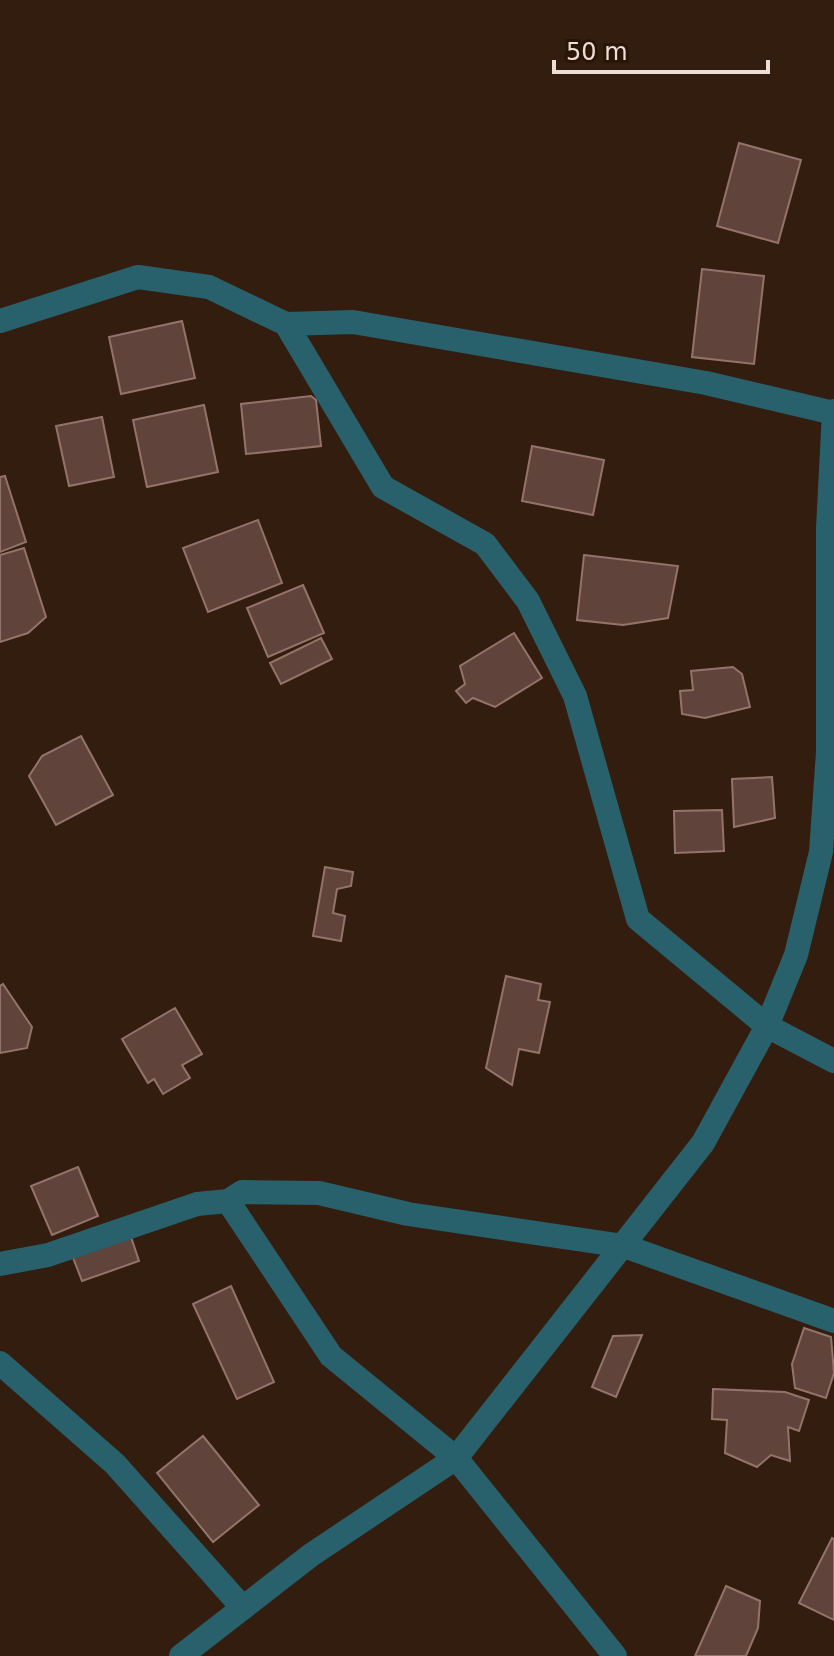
<svg xmlns="http://www.w3.org/2000/svg" width="834" height="1656" font-family="'DejaVu Sans',sans-serif">
<style>
.building{fill:#60433a;stroke:#94746a;stroke-width:2}
.lines{fill:none;stroke-linecap:round;stroke-linejoin:round}
.street{stroke:#28606b;stroke-width:24}
</style>
<rect width="100%" height="100%" fill="#331d0e"/>
<g class="building">
<path d="M739,143L801,160L778,243L717,226Z"/>
<path d="M702,269L764,276L754,364L692,357Z"/>
<path d="M182,321L195,378L121,394L109,337Z"/>
<path d="M311,396L316,400L321,446L246,454L241,404Z"/>
<path d="M204,405L218,472L147,487L133,420Z"/>
<path d="M102,417L114,477L69,486L56,426Z"/>
<path d="M532,446L604,460L593,515L522,501Z"/>
<path d="M5,476L26,542L0,552V477Z"/>
<path d="M258,520L282,583L208,612L183,548Z"/>
<path d="M24,548L46,617L28,633L0,642V555Z"/>
<path d="M584,555L678,566L668,618L623,625L577,620Z"/>
<path d="M303,585L324,633L268,657L247,608Z"/>
<path d="M514,633L542,678L495,707L473,698L466,703L456,691L465,684L460,666Z"/>
<path d="M321,638L332,659L281,684L270,663Z"/>
<path d="M733,667L742,674L750,707L705,718L682,714L680,691L693,690L691,671Z"/>
<path d="M81,736L113,795L56,825L29,776L42,756Z"/>
<path d="M772,777L775,818L734,827L732,779Z"/>
<path d="M722,810L724,851L675,853L674,811Z"/>
<path d="M325,867L353,872L351,886L337,889L333,913L345,916L341,941L313,936Z"/>
<path d="M506,976L541,984L538,1000L550,1002L539,1053L519,1049L512,1085L486,1068Z"/>
<path d="M3,984L32,1027L27,1048L0,1053V986Z"/>
<path d="M175,1008L202,1054L182,1065L190,1078L163,1094L154,1079L148,1083L122,1039Z"/>
<path d="M78,1167L98,1216L52,1235L31,1186Z"/>
<path d="M130,1234L139,1261L82,1281L72,1255Z"/>
<path d="M231,1286L274,1382L237,1399L193,1304Z"/>
<path d="M804,1328L831,1337L834,1373L826,1398L795,1388L792,1364Z"/>
<path d="M642,1335L616,1397L592,1387L613,1336Z"/>
<path d="M713,1389L785,1392L809,1400L799,1431L788,1427L790,1461L771,1455L757,1467L725,1453L727,1420L712,1419Z"/>
<path d="M203,1436L259,1505L213,1542L157,1473Z"/>
<path d="M832,1538L834,1539V1620L799,1603Z"/>
<path d="M726,1586L760,1601L758,1628L746,1656H695Z"/>
</g>
<g class="lines">
<g class="street">
<path d="M0,321L138,277L209,287L286,324L353,322L706,383L834,413"/>
<path d="M286,324L383,487L485,544L528,601L575,696L638,919L767,1026L834,1061"/>
<path d="M228,1201L331,1356L456,1458L615,1656"/>
<path d="M0,1264L48,1255L197,1204L228,1201L242,1192L319,1193L408,1214L624,1246L834,1321"/>
<path d="M0,1363L115,1464L243,1608"/>
<path d="M181,1656L311,1555L456,1458L703,1143L767,1026L796,955L821,852L828,752V528L834,411"/>
</g>
</g>
<path d="M554 60v12h214v-12" fill="none" stroke="#eeded5" stroke-width="4"/>
<text x="566" y="60" font-size="24" fill="#eeded5" stroke="#291405" stroke-width="6" paint-order="stroke">50 m</text>
</svg>
